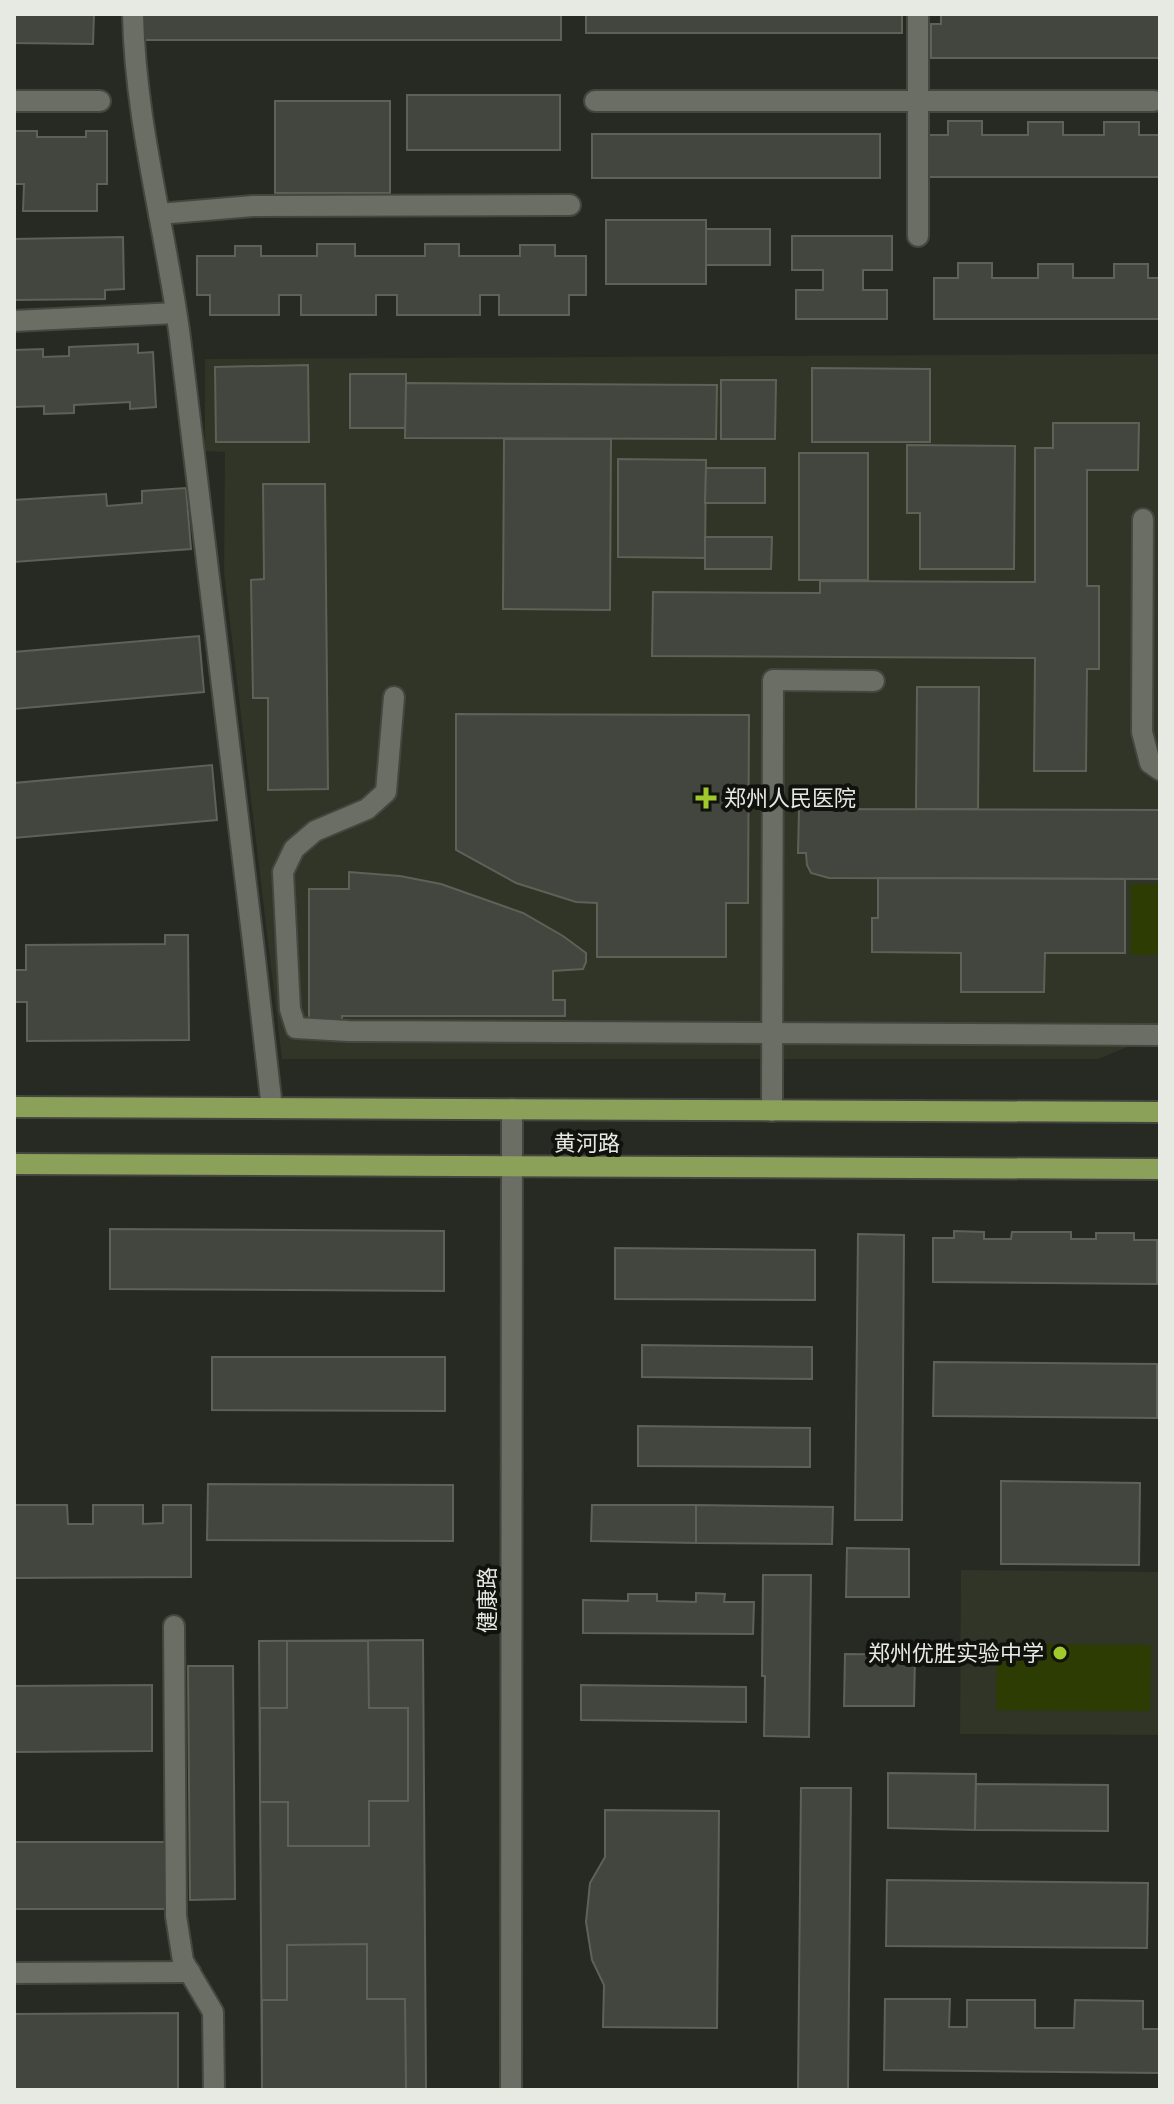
<svg xmlns="http://www.w3.org/2000/svg" width="1174" height="2104" font-family="'Fira Sans Condensed','Noto Sans SC',sans-serif">
<style>
.built{fill:#303527}
.green{fill:#2d3c02}
.building{fill:#43463e;stroke:#5d6157;stroke-width:2}
.lines{fill:none;stroke-linecap:round;stroke-linejoin:round}
.minor-casing{stroke:#44463f;stroke-width:24}
.major-casing{stroke:#44463f;stroke-width:24}
.minor{stroke:#6b6e65;stroke-width:20}
.major{stroke:#8ba15a;stroke-width:20}
.poi-dot{fill:#a0ca2c;stroke:#11120e;stroke-width:3}
.labels{text-anchor:middle;stroke-width:8;stroke-linejoin:round;paint-order:stroke}
.poi-label{font-size:22px;fill:#e7e9e3;stroke:#11120e;text-anchor:start}
.street-label{font-size:22px;fill:#e7e9e3;stroke:#11120e}
</style>
<rect width="100%" height="100%" fill="#272a22"/>
<g class="built">
<path d="M1160,354V1025L1137,1043L1098,1059H282L224,572L225,452L205,451V359Z"/>
<path d="M961,1570L1160,1572V1735L960,1734Z"/>
</g>
<g class="green">
<rect x="1131" y="884" width="29" height="71"/>
<path d="M997,1644L1151,1645L1150,1711L996,1710Z"/>
</g>
<g class="building">
<path d="M14,14H94L93,44L14,43Z"/>
<rect x="144" y="14" width="417" height="26"/>
<rect x="586" y="14" width="316" height="19"/>
<path d="M941,14H1160V58H931V24H941Z"/>
<rect x="407" y="95" width="153" height="55"/>
<rect x="275" y="101" width="115" height="92"/>
<path d="M948,121H982V135H1028V122H1063V135H1104V122H1139V135H1160V177H924V135H948Z"/>
<path d="M14,131H37V137H86V131H107V184H97V211H23L24,184H14Z"/>
<rect x="592" y="134" width="288" height="44"/>
<rect x="606" y="220" width="100" height="64"/>
<rect x="706" y="229" width="64" height="36"/>
<path d="M792,236H892V270H863V290H887V319H796V290H823V270H792Z"/>
<path d="M123,237L124,289L105,290V299L14,300V239Z"/>
<path d="M317,244H355V256H425V244H459V256H520V245H555V256H586V295H569V315H499V295H480V315H397V295H376V315H301V295H279V315H210V295H197V256H235V246H261V256H317Z"/>
<path d="M958,263H992V278H1038V264H1073V278H1114V264H1148V278H1160V319H934V278H958Z"/>
<path d="M138,344V353L153,352L156,407L130,409V402L74,405V413L44,414V406L14,407V350L43,349V357L69,356V347Z"/>
<path d="M308,365L309,442H216L215,367Z"/>
<path d="M812,368L930,369V442H812Z"/>
<rect x="350" y="374" width="56" height="54"/>
<path d="M721,380H776L775,439H721Z"/>
<path d="M406,383L717,385L716,439L405,438Z"/>
<path d="M1053,423H1139L1138,470H1087V586H1099V669H1087L1086,771H1034L1035,658L652,656L653,592L820,593V581L1035,582V448H1053Z"/>
<path d="M504,439H611L610,610L503,609Z"/>
<path d="M907,445L1015,446L1014,569H920V513H907Z"/>
<rect x="799" y="453" width="69" height="127"/>
<path d="M618,459L706,460L705,558L618,557Z"/>
<path d="M706,468H765V503H705Z"/>
<path d="M263,484H325L328,789L268,790V698H253L251,580L264,579Z"/>
<path d="M186,488L191,549L14,562V500L106,494L107,506L142,503V491Z"/>
<path d="M705,537H772L771,569H705Z"/>
<path d="M199,636L204,692L14,709V652Z"/>
<path d="M917,687H979L978,809H916Z"/>
<path d="M456,714L749,715L748,903H726V957H597V903L576,902L516,883L456,850Z"/>
<path d="M212,765L217,820L14,838V783Z"/>
<path d="M799,809L1160,810V879L829,878L811,873L807,865L806,853H798Z"/>
<path d="M349,872L400,876L441,884L523,913L563,936L586,953V962L583,969L553,971V1000H565V1016H342V1021H309V889H349Z"/>
<path d="M878,878L1125,879V953H1045L1044,992H961V953L872,952V918H878Z"/>
<path d="M165,935H188L189,1040L27,1041V1002H14V970H26V945L165,944Z"/>
<path d="M110,1229L444,1231V1291L110,1289Z"/>
<path d="M954,1231L984,1232V1239H1011L1012,1232H1071V1239H1096V1233H1134V1240H1157V1284L933,1282V1238H954Z"/>
<path d="M858,1234L904,1235L902,1520H855Z"/>
<path d="M615,1248L815,1250V1300L615,1299Z"/>
<path d="M642,1345L812,1347V1379L642,1377Z"/>
<path d="M212,1357H445V1411L212,1410Z"/>
<path d="M934,1362L1157,1364V1418L933,1416Z"/>
<path d="M638,1426L810,1428V1467L638,1466Z"/>
<path d="M1001,1481L1140,1483L1139,1565L1001,1564Z"/>
<path d="M208,1484L453,1485V1541L207,1540Z"/>
<path d="M14,1505H67L68,1524H93V1505H143V1524L163,1523V1505H191V1577L14,1578Z"/>
<path d="M592,1505H696V1543L591,1541Z"/>
<path d="M696,1505L833,1507L832,1544L696,1543Z"/>
<path d="M847,1548L909,1549V1597H846Z"/>
<path d="M763,1575H811L809,1737L764,1736L765,1676H762Z"/>
<path d="M696,1593L725,1594L724,1602H754L753,1634L583,1633V1600L628,1601V1594H657V1601L696,1602Z"/>
<path d="M423,1640L426,2090H262L259,1641Z"/>
<path d="M287,1641H368L369,1708H408V1801H369V1846H288V1802H260V1708H287Z"/>
<path d="M845,1654L915,1655L914,1706H844Z"/>
<path d="M188,1666H233L235,1899L190,1900Z"/>
<path d="M152,1685V1751L14,1752V1686Z"/>
<path d="M581,1685L746,1687V1722L581,1720Z"/>
<path d="M888,1773L976,1774L975,1830L888,1828Z"/>
<path d="M976,1784L1108,1785V1831L975,1830Z"/>
<path d="M801,1788H851L848,2090H798Z"/>
<path d="M605,1810L719,1811L717,2028L603,2027L604,1985L592,1960L586,1922L590,1883L605,1857Z"/>
<rect x="14" y="1842" width="151" height="67"/>
<path d="M887,1880L1148,1883L1147,1948L886,1946Z"/>
<path d="M367,1944V1999H405L406,2090H262V2000H287V1945Z"/>
<path d="M885,1999H950L949,2027H967V2000H1035V2028H1074L1075,2000L1143,2001V2029H1160V2073L884,2070Z"/>
<path d="M178,2013V2090H14V2014Z"/>
</g>
<g class="lines">
<g class="minor-casing">
<g id="minor">
<path d="M133,14C135,123 166,230 180,338C212,594 243,851 272,1108"/>
<path d="M918,14V236"/>
<path d="M14,101H100"/>
<path d="M595,101H1154"/>
<path d="M159,214L253,206L570,205"/>
<path d="M14,321L176,313"/>
<path d="M1143,519L1142,732L1150,763L1160,770"/>
<path d="M394,697L386,792L367,809L315,831L294,849L283,872L290,1009L296,1028L348,1031L1160,1035"/>
<path d="M772,1111L773,680L874,681"/>
<path d="M174,1626L176,1916L183,1961L213,2012L214,2090"/>
<path d="M14,1973L190,1972"/>
<path d="M511,2090L512,1109"/>
</g>
</g>
<g class="major-casing">
<g id="major">
<path d="M14,1107L1160,1112"/>
<path d="M14,1164L1160,1169"/>
</g>
</g>
<use href="#minor" class="minor"/>
<use href="#major" class="major"/>
</g>
<g class="poi-dot">
<path d="M702 786h8v8h8v8h-8v8h-8v-8h-8v-8h8z"/>
<circle cx="1060" cy="1653" r="8"/>
</g>
<g class="labels">
<g class="poi-label">
<text x="724" y="806">郑州人民医院</text>
<text x="1044" y="1661" text-anchor="end">郑州优胜实验中学</text>
</g>
<g class="street-label">
<text x="587" y="1151">黄河路</text>
<text transform="translate(487 1600) rotate(-90)" y="8">健康路</text>
</g>
</g>
<rect width="1174" height="2104" fill="none" stroke="#e7e9e3" stroke-width="32"/>
</svg>
